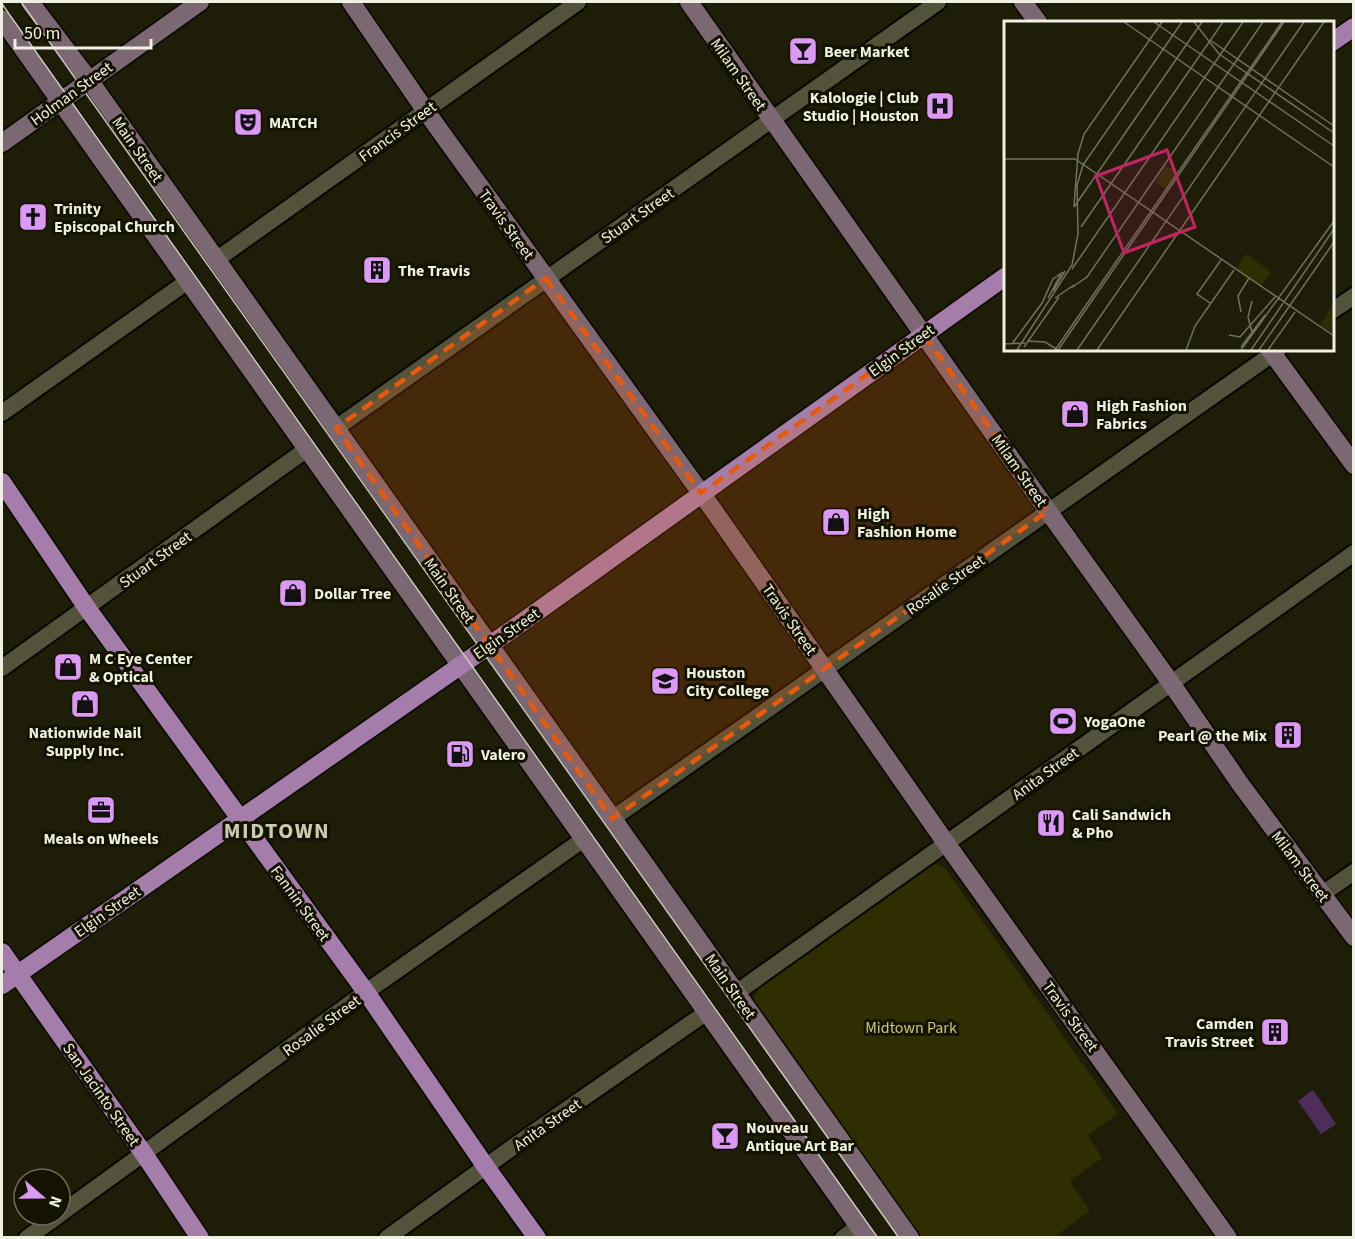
<svg xmlns="http://www.w3.org/2000/svg" width="1355" height="1239" font-family="'Source Sans 3',sans-serif">
<style>
.green{fill:#2f2e00}
.water{fill:#4e2d5b}
.lines{fill:none;stroke-linecap:round;stroke-linejoin:round}
.street-casing{stroke:#080700;stroke-width:20}
.secondary-casing{stroke:#080700;stroke-width:21}
.primary-casing{stroke:#080700;stroke-width:21}
.street{stroke:#53533c;stroke-width:16}
.secondary{stroke:#7c6873;stroke-width:18}
.primary{stroke:#a47daa;stroke-width:18}
.tram{stroke:#c8c8b9;stroke-width:1.5}
.marked{fill:#e8590c;fill-opacity:0.2;stroke:#e8590c;stroke-width:4.5;stroke-dasharray:12 8;stroke-linejoin:round}
.labels{text-anchor:middle;stroke-width:6;stroke-linejoin:round;paint-order:stroke}
.poi-label{font-size:16px;font-weight:bold;fill:#f0f0e3;stroke:#141302;text-anchor:start}
.street-label{font-size:16px;fill:#f0f0e3;stroke:#141302}
.park-label{font-size:16px;fill:#ccca6d;stroke:#141302}
.district-label{font-size:22px;font-weight:bold;letter-spacing:1.5px;fill:#cacbb1;stroke:#141302}
.inset-road{fill:none;stroke:#717160;stroke-width:1.5}
.view{fill:#c42362;fill-opacity:0.15;stroke:#c42362;stroke-width:3}
.inset-edge{fill:none;stroke:#f0f0e3;stroke-width:3}
</style>
<rect width="100%" height="100%" fill="#1d1d08"/>
<path class="green" d="M936,864L941,866L947,871L1118,1114L1088,1135L1102,1158L1070,1181L1090,1211L1054,1237H916L755,1009L753,1000L760,987L915,872L927,866Z"/>
<path class="water" d="M1313,1090L1336,1124L1321,1134L1298,1101Z"/>
<g class="lines">
<g class="street-casing">
<g id="street">
<path d="M216,260L578,2"/>
<path d="M1332,311L1354,296"/>
<path d="M2,413L188,281"/>
<path d="M336,428L938,2"/>
<path d="M2,668L307,449"/>
<path d="M612,819L1278,350"/>
<path d="M1322,894L1354,872"/>
<path d="M736,993L1354,553"/>
<path d="M60,1214L366,992L584,839"/>
<path d="M27,1238L59,1215"/>
<path d="M387,1238L520,1142L707,1012"/>
<path d="M843,1238L859,1226"/>
</g>
</g>
<g class="secondary-casing">
<g id="secondary">
<path d="M30,2L89,80L910,1238"/>
<path d="M351,2L425,110L714,511L946,843L1228,1238"/>
<path d="M689,2L1048,511L1171,683L1241,785L1354,937"/>
<path d="M1023,2L1038,22"/>
<path d="M2,19L867,1238"/>
<path d="M2,143L200,2"/>
<path d="M1270,350L1354,465"/>
</g>
</g>
<g class="primary-casing">
<g id="primary">
<path d="M1332,42L1354,27"/>
<path d="M2,482L87,608L366,992L486,1167L537,1238"/>
<path d="M2,952L144,1154L200,1238"/>
<path d="M2,985L510,631L1006,276"/>
</g>
</g>
<use href="#street" class="street"/>
<use href="#secondary" class="secondary"/>
<use href="#primary" class="primary"/>
<g class="tram">
<path d="M21,2L899,1238"/>
<path d="M2,4L878,1238"/>
</g>
</g>
<path class="marked" d="M546,278L701,493L924,334L1048,511L612,819L336,428Z"/>
<defs>
<g id="bar-square" transform="scale(1.5)"><rect x="-9" y="-9" width="18" height="18" rx="4" fill="#db99f5" stroke="#141302"/><path d="M-6-5H6L.8 .8V4.5H3.5V6h-7V4.5H-.8V.8Z" fill="#111"/></g>
<g id="hospital-square" transform="scale(1.5)"><rect x="-9" y="-9" width="18" height="18" rx="4" fill="#db99f5" stroke="#141302"/><path d="M-5-5h3v3.5h4V-5h3V5h-3V1.5h-4V5h-3Z" fill="#111"/></g>
<g id="theatre-square" transform="scale(1.5)"><rect x="-9" y="-9" width="18" height="18" rx="4" fill="#db99f5" stroke="#141302"/><path d="M-5-5.5Q0-4 5-5.5V0Q5 5 0 6Q-5 5-5 0ZM-3.3-2.5H-1v1.5H-3.3ZM1-2.5H3.3v1.5H1ZM-2.8 1Q0 5.5 2.8 1Z" fill="#111"/></g>
<g id="church-square" transform="scale(1.5)"><rect x="-9" y="-9" width="18" height="18" rx="4" fill="#db99f5" stroke="#141302"/><path d="M-1.2-6h2.4v3.5h3.3v2.4h-3.3V6h-2.4V-.1h-3.3v-2.4h3.3Z" fill="#111"/></g>
<g id="building-square" transform="scale(1.5)"><rect x="-9" y="-9" width="18" height="18" rx="4" fill="#db99f5" stroke="#141302"/><path d="M-4-6H4V6H1V3H-1V6H-4ZM-2.5-4.3h1.7v1.8h-1.7ZM.8-4.3h1.7v1.8H.8ZM-2.5-1h1.7V.8h-1.7ZM.8-1h1.7V.8H.8Z" fill="#111"/></g>
<g id="shop-square" transform="scale(1.5)"><rect x="-9" y="-9" width="18" height="18" rx="4" fill="#db99f5" stroke="#141302"/><path d="M-5-2.5h2.3a2.7 3.5 0 0 1 5.4 0H5L5.5 6h-11ZM-1.5-2.5h3a1.5 2.3 0 0 0-3 0Z" fill="#111"/></g>
<g id="university-square" transform="scale(1.5)"><rect x="-9" y="-9" width="18" height="18" rx="4" fill="#db99f5" stroke="#141302"/><path d="M0-5L7-2L0 1L-7-2ZM-4 1L0 2.5L4 1V4Q0 6-4 4Z" fill="#111"/></g>
<g id="stadium-square" transform="scale(1.5)"><rect x="-9" y="-9" width="18" height="18" rx="4" fill="#db99f5" stroke="#141302"/><path d="M0-5a6.5 5 0 1 0 0 10a6.5 5 0 1 0 0-10ZM-3.5-1.8h7v3.6h-7Z" fill="#111"/></g>
<g id="fuel-square" transform="scale(1.5)"><rect x="-9" y="-9" width="18" height="18" rx="4" fill="#db99f5" stroke="#141302"/><path d="M-5.5-6h7V0h2V4h1.3V-2.5L3-4.5l.8-.8L6-3V5H2.5V1h-1V6h-7ZM-4.2-4.7v3.2H.2V-4.7Z" fill="#111"/></g>
<g id="office-square" transform="scale(1.5)"><rect x="-9" y="-9" width="18" height="18" rx="4" fill="#db99f5" stroke="#141302"/><path d="M-6-3h4V-5.5h4V-3h4V5H-6ZM-1-4.5V-3h2v-1.5ZM-6 0V1H6V0Z" fill="#111"/></g>
<g id="restaurant-square" transform="scale(1.5)"><rect x="-9" y="-9" width="18" height="18" rx="4" fill="#db99f5" stroke="#141302"/><path d="M-5-6h1v4h1v-4h1v4h1v-4h1v5L-1.5 .5V6h-2V.5L-5-1ZM5-6V6H3V1.5H1.5Q1.5-4 5-6Z" fill="#111"/></g>
</defs>
<g fill-rule="evenodd">
<use href="#bar-square" x="803" y="51"/>
<use href="#hospital-square" x="940" y="106"/>
<use href="#theatre-square" x="248" y="122"/>
<use href="#church-square" x="33" y="217"/>
<use href="#building-square" x="377" y="270"/>
<use href="#shop-square" x="1075" y="414"/>
<use href="#shop-square" x="836" y="522"/>
<use href="#shop-square" x="293" y="593"/>
<use href="#shop-square" x="68" y="667"/>
<use href="#university-square" x="665" y="681"/>
<use href="#shop-square" x="85" y="704"/>
<use href="#stadium-square" x="1063" y="721"/>
<use href="#building-square" x="1288" y="735"/>
<use href="#fuel-square" x="460" y="754"/>
<use href="#office-square" x="101" y="810"/>
<use href="#restaurant-square" x="1051" y="823"/>
<use href="#building-square" x="1275" y="1032"/>
<use href="#bar-square" x="725" y="1136"/>
</g>
<g class="labels">
<g class="poi-label">
<text x="824" y="57">Beer Market</text>
<text x="919" y="103" text-anchor="end">Kalologie | Club<tspan x="919" dy="18">Studio | Houston</tspan></text>
<text x="269" y="128">MATCH</text>
<text x="54" y="214">Trinity<tspan x="54" dy="18">Episcopal Church</tspan></text>
<text x="398" y="276">The Travis</text>
<text x="1096" y="411">High Fashion<tspan x="1096" dy="18">Fabrics</tspan></text>
<text x="857" y="519">High<tspan x="857" dy="18">Fashion Home</tspan></text>
<text x="314" y="599">Dollar Tree</text>
<text x="89" y="664">M C Eye Center<tspan x="89" dy="18">&amp; Optical</tspan></text>
<text x="686" y="678">Houston<tspan x="686" dy="18">City College</tspan></text>
<text x="1084" y="727">YogaOne</text>
<text x="85" y="738" text-anchor="middle">Nationwide Nail<tspan x="85" dy="18">Supply Inc.</tspan></text>
<text x="1267" y="741" text-anchor="end">Pearl @ the Mix</text>
<text x="481" y="760">Valero</text>
<text x="1072" y="820">Cali Sandwich<tspan x="1072" dy="18">&amp; Pho</tspan></text>
<text x="101" y="844" text-anchor="middle">Meals on Wheels</text>
<text x="1254" y="1029" text-anchor="end">Camden<tspan x="1254" dy="18">Travis Street</tspan></text>
<text x="746" y="1133">Nouveau<tspan x="746" dy="18">Antique Art Bar</tspan></text>
</g>
<g class="street-label">
<text transform="translate(739 74) rotate(55)" y="6">Milam Street</text>
<text transform="translate(71 93) rotate(-36)" y="6">Holman Street</text>
<text transform="translate(397 131) rotate(-36)" y="6">Francis Street</text>
<text transform="translate(138 149) rotate(55)" y="6">Main Street</text>
<text transform="translate(637 215) rotate(-35)" y="6">Stuart Street</text>
<text transform="translate(507 224) rotate(54)" y="6">Travis Street</text>
<text transform="translate(901 350) rotate(-36)" y="6">Elgin Street</text>
<text transform="translate(1020 470) rotate(55)" y="6">Milam Street</text>
<text transform="translate(155 559) rotate(-36)" y="6">Stuart Street</text>
<text transform="translate(945 584) rotate(-35)" y="6">Rosalie Street</text>
<text transform="translate(450 590) rotate(55)" y="6">Main Street</text>
<text transform="translate(790 619) rotate(55)" y="6">Travis Street</text>
<text transform="translate(506 633) rotate(-35)" y="6">Elgin Street</text>
<text transform="translate(1045 773) rotate(-36)" y="6">Anita Street</text>
<text transform="translate(1301 866) rotate(53)" y="6">Milam Street</text>
<text transform="translate(301 903) rotate(54)" y="6">Fannin Street</text>
<text transform="translate(107 911) rotate(-35)" y="6">Elgin Street</text>
<text transform="translate(731 986) rotate(55)" y="6">Main Street</text>
<text transform="translate(1071 1016) rotate(54)" y="6">Travis Street</text>
<text transform="translate(321 1025) rotate(-36)" y="6">Rosalie Street</text>
<text transform="translate(102 1094) rotate(55)" y="6">San Jacinto Street</text>
<text transform="translate(547 1124) rotate(-35)" y="6">Anita Street</text>
</g>
<g class="park-label">
<text x="911" y="1033">Midtown Park</text>
</g>
<g class="district-label">
<text x="277" y="838">MIDTOWN</text>
</g>
</g>
<g transform="translate(1004 21)">
<rect width="330" height="330" fill="#1d1d08"/>
<path d="M161,145L175,150L161,168L151,162ZM242,233L267,251L257,265L232,248ZM330,282V313L316,304Z" fill="#2f2e00"/>
<path class="inset-road" d="M120,1L330,146M150,1L330,125M190,1L215,33L330,112M206,19L330,105M0,138H71L330,315M79,144L178,1M70,185L74,133L80,113L158,1M70,186L198,1M77,206L219,1M68,248L239,1M67,267L83,256L259,1M49,270L61,250M44,277L57,253M51,277L70,264M248,280L244,296L248,311M206,282L193,273L217,239M237,291L234,275L245,257M225,314L236,316L271,276M23,320L41,321L54,329M0,323L21,322M8,323L38,282L49,258L59,251M20,326L55,276M237,326L261,294M13,329L68,244L74,213L73,164L79,144M51,329L278,1M54,329L280,1M73,329L300,1M93,329L320,1M182,329L191,305L230,249M237,329L330,200M247,329L330,208M255,329L330,221M264,329L291,291"/>
<path class="view" d="M163,129L191,206L120,232L92,155Z"/>
<rect width="330" height="330" class="inset-edge"/>
</g>
<rect width="1355" height="1239" fill="none" stroke="#f0f0e3" stroke-width="6"/>
<g transform="translate(42 1197) rotate(110)"><circle r="28" fill="#141302" stroke="#6c6b5c" stroke-width="1.5"/>
<path d="M0-4.5L10 22L0 15L-10 22Z" fill="#db99f5"/>
<text y="-9" font-size="16" font-weight="bold" text-anchor="middle" fill="#f0f0e3">N</text>
</g>
<path d="M15 39v9h136v-9" fill="none" stroke="#f0f0e3" stroke-width="3"/>
<text x="24" y="39" font-size="18" fill="#f0f0e3" stroke="#141302" stroke-width="4.5" paint-order="stroke">50 m</text>
</svg>
